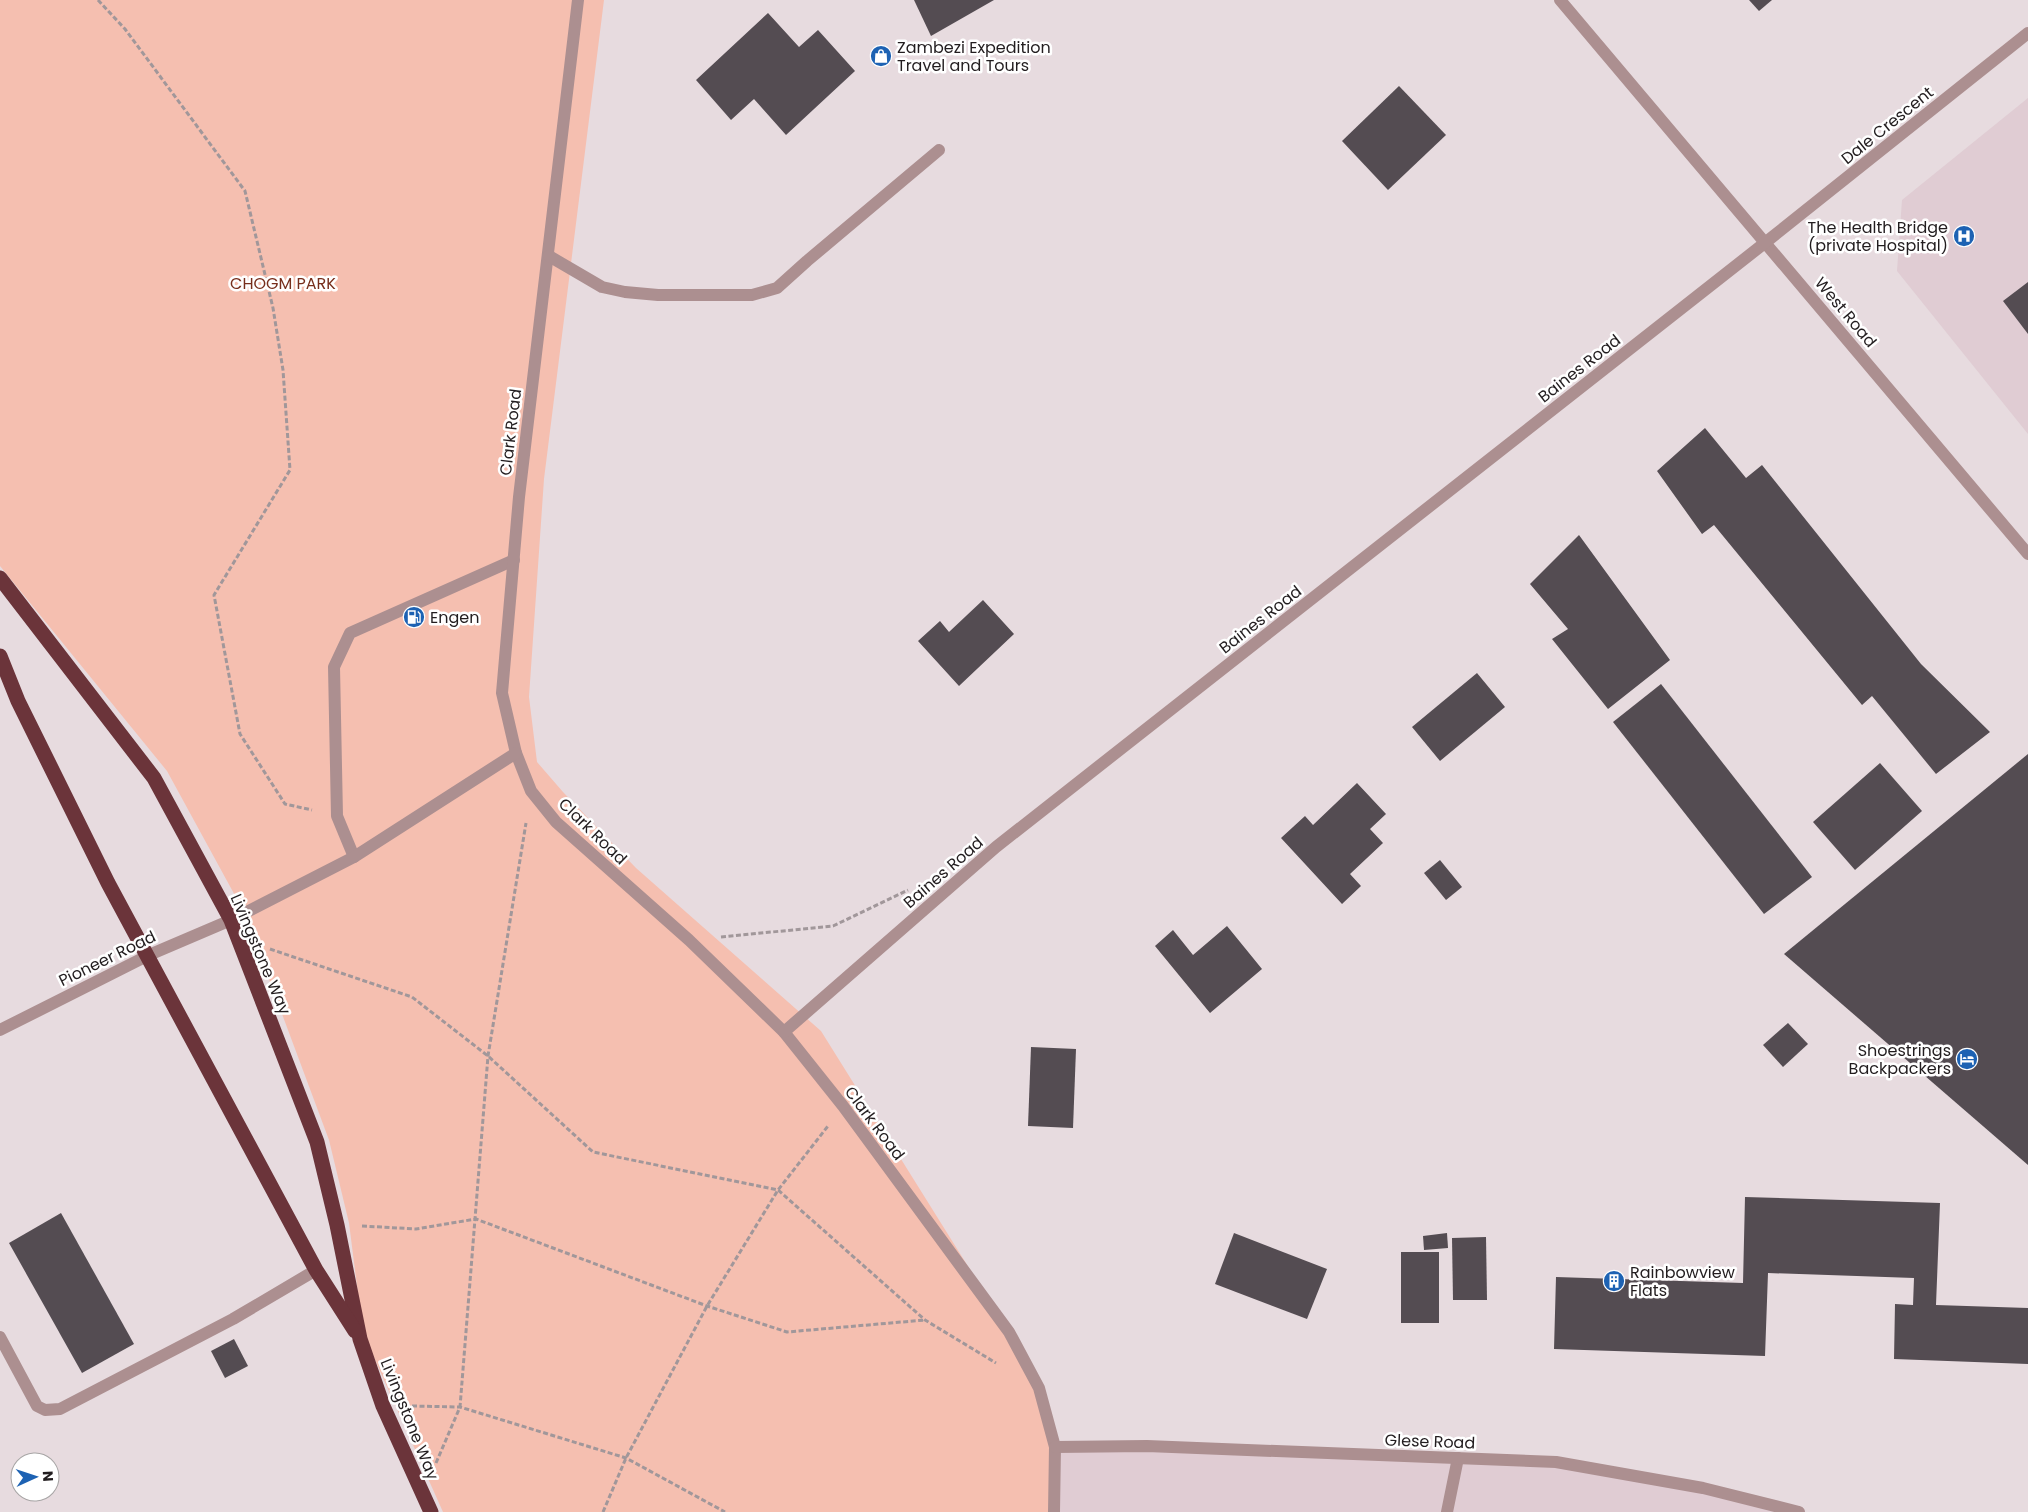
<svg xmlns="http://www.w3.org/2000/svg" width="2028" height="1512" font-family="Poppins,sans-serif">
<style>
.built{fill:#e0ccd3}
.green{fill:#f5bfb0}
.building{fill:#544c52}
.lines{fill:none;stroke-linecap:round;stroke-linejoin:round}
.path{stroke:#a1979a;stroke-width:3;stroke-dasharray:5 2.5;stroke-linecap:butt}
.lane{stroke:#ac8f90;stroke-width:12}
.street{stroke:#ac8f90;stroke-width:12}
.highway{stroke:#6b343a;stroke-width:15}
.labels{text-anchor:middle;stroke-width:5;stroke-linejoin:round;paint-order:stroke}
.poi-label{font-size:16px;fill:#221d1f;stroke:#fff;text-anchor:start}
.street-label{font-size:16px;fill:#221d1f;stroke:#fff}
.park-label{font-size:16px;fill:#772e1c;stroke:#fff}
</style>
<rect width="100%" height="100%" fill="#e7dbdf"/>
<g class="built">
<path d="M2028,98V434L1897,271L1902,200Z"/>
<path d="M1055,1447L1556,1462L1799,1512H1054Z"/>
</g>
<path class="green" d="M0,0H604L544,479L529,697L537,762L563,792L636,868L821,1031L1009,1332L1039,1388L1055,1447L1051,1512H443L363,1333L349,1223L329,1140L244,912L167,771L0,566Z"/>
<g class="building">
<path d="M914,0H994L931,36Z"/>
<path d="M1749,0H1772L1759,11Z"/>
<path d="M768,13L799,47L818,30L855,71L786,135L754,99L731,120L696,80Z"/>
<path d="M1399,86L1446,135L1388,190L1342,141Z"/>
<path d="M2028,282V334L2003,301Z"/>
<path d="M1705,428L1746,478L1762,465L1921,664L1990,732L1936,774L1872,696L1862,705L1714,525L1702,534L1657,471Z"/>
<path d="M1579,535L1670,660L1608,709L1552,639L1568,629L1530,584Z"/>
<path d="M983,600L1014,634L959,686L918,641L940,621L949,632Z"/>
<path d="M1477,673L1505,707L1440,761L1412,727Z"/>
<path d="M1661,684L1812,877L1764,914L1613,722Z"/>
<path d="M2028,754V1165L1784,954Z"/>
<path d="M1880,763L1922,811L1855,870L1813,822Z"/>
<path d="M1357,783L1386,814L1370,829L1383,843L1350,874L1361,886L1342,904L1281,838L1305,816L1313,825Z"/>
<path d="M1440,860L1462,887L1446,900L1424,873Z"/>
<path d="M1227,926L1262,969L1210,1013L1155,946L1173,930L1193,955Z"/>
<path d="M1788,1023L1808,1044L1783,1067L1763,1045Z"/>
<path d="M1031,1047L1076,1049L1073,1128L1028,1126Z"/>
<path d="M1745,1197L1940,1203L1936,1305L2028,1308V1364L1894,1359L1895,1304L1913,1305L1914,1278L1768,1273L1765,1356L1554,1349L1556,1277L1743,1283Z"/>
<path d="M61,1213L134,1344L82,1373L9,1243Z"/>
<path d="M1234,1233L1327,1269L1307,1319L1215,1284Z"/>
<path d="M1447,1233L1448,1248L1424,1250L1423,1236Z"/>
<path d="M1486,1237L1487,1300H1453L1452,1238Z"/>
<rect x="1401" y="1252" width="38" height="71"/>
<path d="M234,1339L248,1366L225,1378L211,1351Z"/>
</g>
<g class="lines">
<g class="path">
<path d="M98,0L125,29L245,191L273,308L283,370L290,470L214,595L240,734L285,804L312,810"/>
<path d="M721,937L833,926L908,890"/>
<path d="M270,949L412,997L488,1056L593,1152L778,1190L925,1320L996,1363"/>
<path d="M362,1226L416,1229L476,1219L707,1306L787,1332L925,1320"/>
<path d="M412,1406L460,1407L626,1458L725,1512"/>
<path d="M436,1463L460,1407L488,1056L526,823"/>
<path d="M603,1512L626,1458L707,1306L778,1190L828,1126"/>
</g>
<g class="lane">
<path d="M354,857L337,816L334,667L350,633L514,560"/>
<path d="M0,1337L37,1406L45,1410L60,1409L233,1319L316,1270"/>
<path d="M1447,1512L1458,1458"/>
</g>
<g class="street">
<path d="M578,0L519,497L502,693L516,753L531,791L556,822L689,940L784,1032L843,1106L1009,1332L1039,1388L1055,1447L1054,1512"/>
<path d="M1560,0L2028,554"/>
<path d="M549,256L602,287L625,292L658,295H752L777,288L807,261L939,150"/>
<path d="M0,1030L149,955L231,920L354,857L516,753"/>
<path d="M784,1032L996,847L1766,242L2028,33"/>
<path d="M1055,1447L1147,1446L1556,1462L1703,1488L1799,1512"/>
</g>
<g class="highway">
<path d="M0,578L154,778L231,920L317,1142L337,1225L360,1339L383,1406L431,1512"/>
<path d="M0,656L18,701L108,883L316,1270L355,1331"/>
</g>
</g>
<defs>
<g id="shop-disc" transform="scale(1.125)"><circle r="9.5" fill="#1d62b3" stroke="#fff"/><path d="M-5-2.5h2.3a2.7 3.5 0 0 1 5.4 0H5L5.5 6h-11ZM-1.5-2.5h3a1.5 2.3 0 0 0-3 0Z" fill="#fff"/></g>
<g id="hospital-disc" transform="scale(1.125)"><circle r="9.5" fill="#1d62b3" stroke="#fff"/><path d="M-5-5h3v3.5h4V-5h3V5h-3V1.5h-4V5h-3Z" fill="#fff"/></g>
<g id="fuel-disc" transform="scale(1.125)"><circle r="9.5" fill="#1d62b3" stroke="#fff"/><path d="M-5.5-6h7V0h2V4h1.3V-2.5L3-4.5l.8-.8L6-3V5H2.5V1h-1V6h-7ZM-4.2-4.7v3.2H.2V-4.7Z" fill="#fff"/></g>
<g id="hotel-disc" transform="scale(1.125)"><circle r="9.5" fill="#1d62b3" stroke="#fff"/><path d="M-6-4.5h1.5V1H6V5H4.5V3h-9V5H-6ZM-4 0a1.8 1.8 0 1 1 3.6 0ZM.5 0V-2.5h3Q6-2.5 6 0Z" fill="#fff"/></g>
<g id="building-disc" transform="scale(1.125)"><circle r="9.5" fill="#1d62b3" stroke="#fff"/><path d="M-4-6H4V6H1V3H-1V6H-4ZM-2.5-4.3h1.7v1.8h-1.7ZM.8-4.3h1.7v1.8H.8ZM-2.5-1h1.7V.8h-1.7ZM.8-1h1.7V.8H.8Z" fill="#fff"/></g>
</defs>
<g fill-rule="evenodd">
<use href="#shop-disc" x="881" y="56"/>
<use href="#hospital-disc" x="1964" y="236"/>
<use href="#fuel-disc" x="414" y="617"/>
<use href="#hotel-disc" x="1967" y="1059"/>
<use href="#building-disc" x="1614" y="1281"/>
</g>
<g class="labels">
<g class="poi-label">
<text x="897" y="53">Zambezi Expedition<tspan x="897" dy="18">Travel and Tours</tspan></text>
<text x="1948" y="233" text-anchor="end">The Health Bridge<tspan x="1948" dy="18">(private Hospital)</tspan></text>
<text x="430" y="623">Engen</text>
<text x="1951" y="1056" text-anchor="end">Shoestrings<tspan x="1951" dy="18">Backpackers</tspan></text>
<text x="1630" y="1278">Rainbowview<tspan x="1630" dy="18">Flats</tspan></text>
</g>
<g class="street-label">
<text transform="translate(1887 125) rotate(-39)" y="6">Dale Crescent</text>
<text transform="translate(1846 312) rotate(50)" y="6">West Road</text>
<text transform="translate(1579 368) rotate(-38)" y="6">Baines Road</text>
<text transform="translate(510 432) rotate(-83)" y="6">Clark Road</text>
<text transform="translate(1260 619) rotate(-38)" y="6">Baines Road</text>
<text transform="translate(593 831) rotate(44)" y="6">Clark Road</text>
<text transform="translate(943 872) rotate(-41)" y="6">Baines Road</text>
<text transform="translate(261 954) rotate(67)" y="6">Livingstone Way</text>
<text transform="translate(107 958) rotate(-26)" y="6">Pioneer Road</text>
<text transform="translate(875 1123) rotate(53)" y="6">Clark Road</text>
<text transform="translate(410 1419) rotate(68)" y="6">Livingstone Way</text>
<text transform="translate(1430 1441) rotate(2)" y="6">Glese Road</text>
</g>
<g class="park-label">
<text x="283" y="289">CHOGM PARK</text>
</g>
</g>
<g transform="translate(35 1477) rotate(87)"><circle r="24" fill="#ffffff" stroke="#a7a5a5"/>
<path d="M0-4L9 19L0 12L-9 19Z" fill="#1d62b3"/>
<text y="-8" font-size="14" font-weight="bold" text-anchor="middle" fill="#221d1f">N</text>
</g>
</svg>
